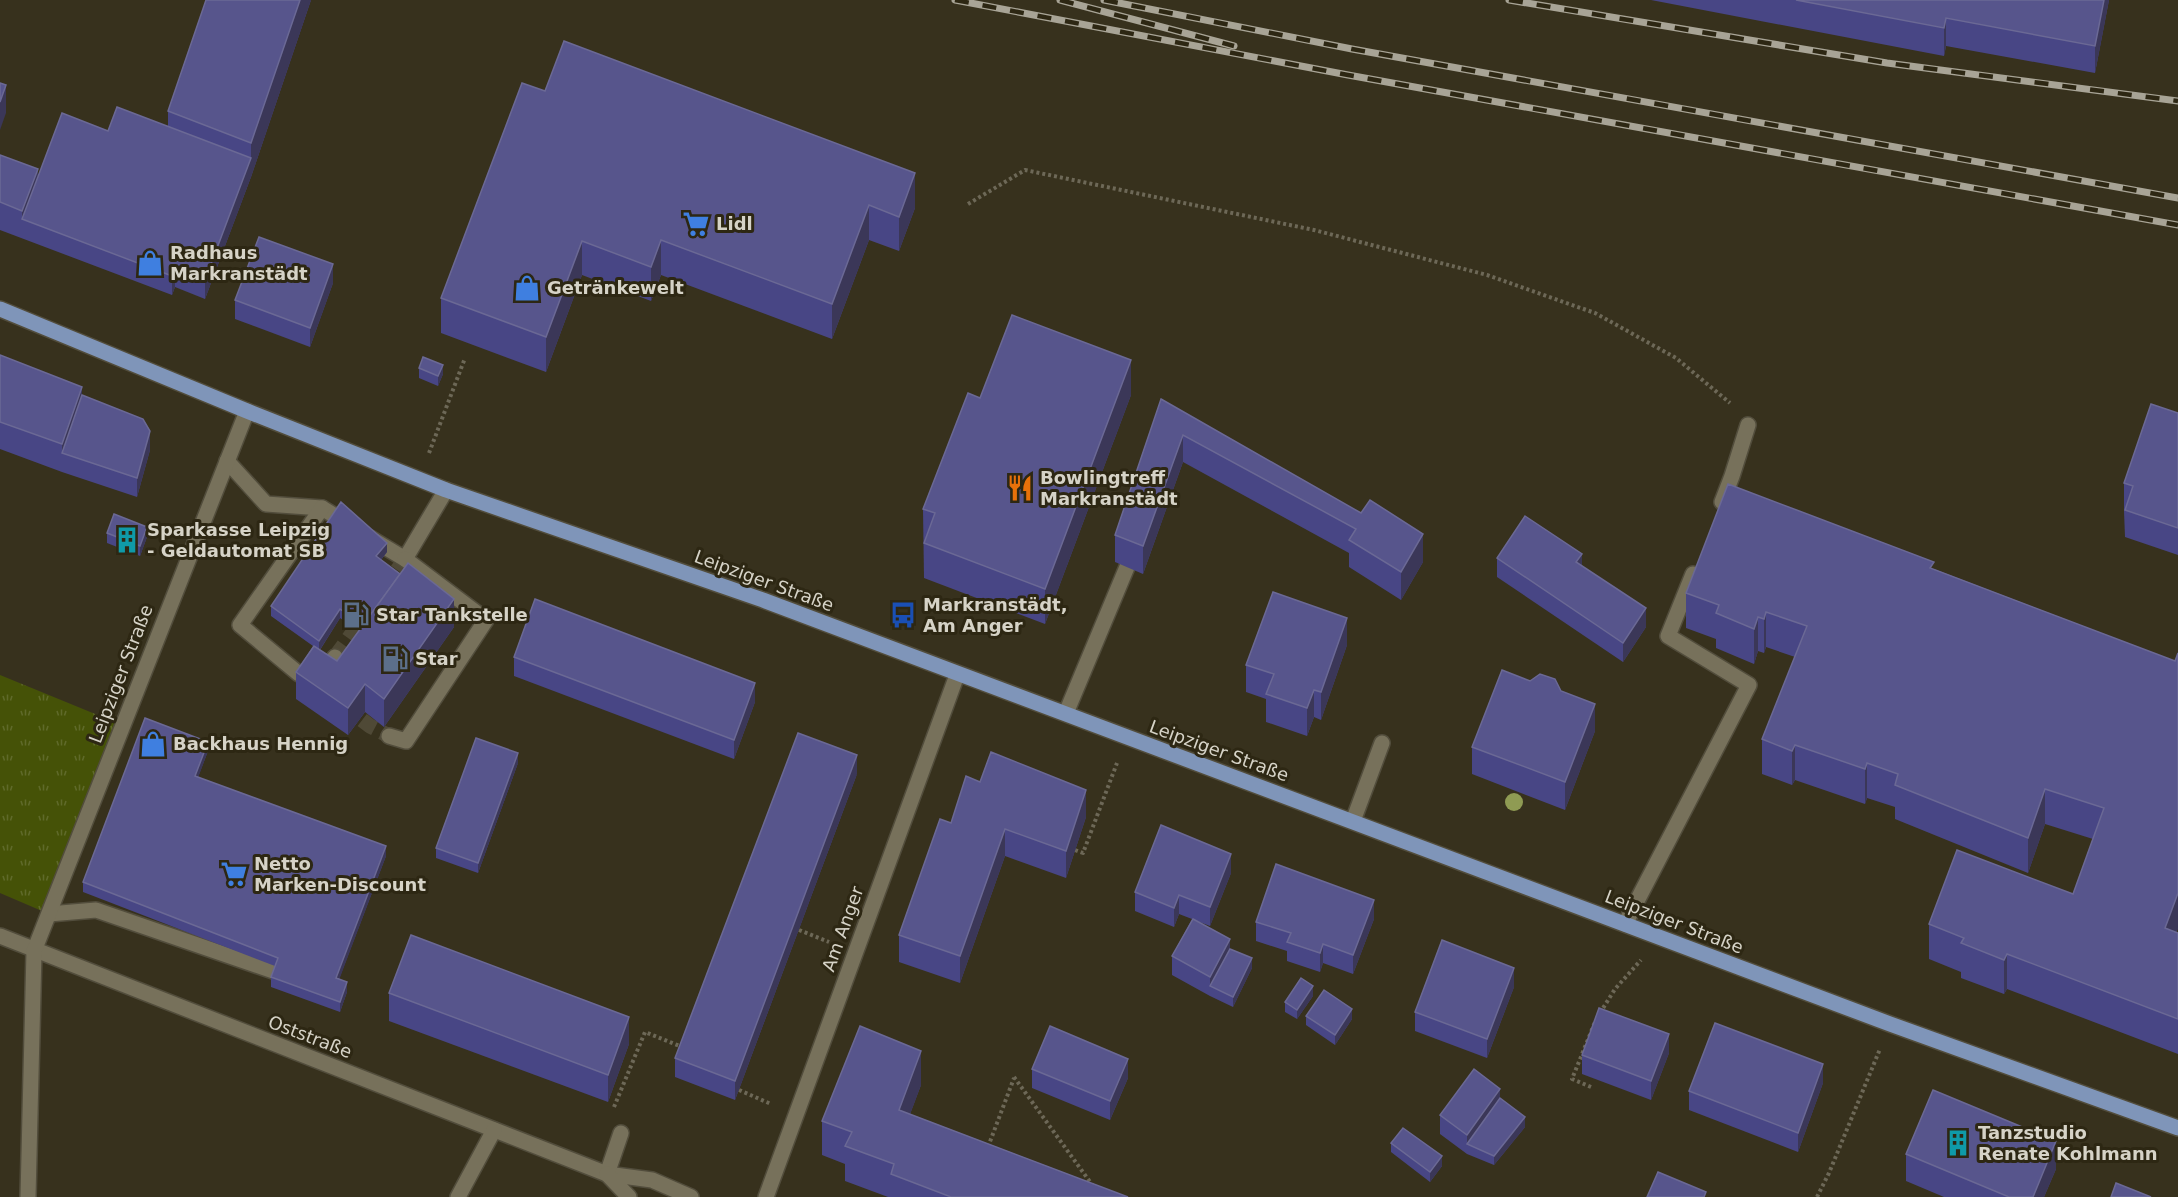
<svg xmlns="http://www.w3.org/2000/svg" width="2178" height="1197" font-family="'DejaVu Sans',sans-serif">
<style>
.grass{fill:url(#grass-tufts)}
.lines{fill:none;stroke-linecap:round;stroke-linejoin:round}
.minor-tunnel{stroke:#4f4936;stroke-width:15;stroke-dasharray:15 8;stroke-linecap:butt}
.minor-casing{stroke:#524d3c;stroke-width:18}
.major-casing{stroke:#524d3c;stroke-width:18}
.path{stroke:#6d6857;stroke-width:4;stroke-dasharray:3 3;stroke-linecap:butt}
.minor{stroke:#77715b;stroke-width:15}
.major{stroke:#7f95b9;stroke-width:15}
.rail-casing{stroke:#a8a496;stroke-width:7}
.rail{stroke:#2d2713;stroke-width:4.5;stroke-dasharray:14;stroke-linecap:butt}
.tree{fill:#8f9b53}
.wall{fill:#484685;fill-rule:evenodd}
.shaded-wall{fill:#3b3758}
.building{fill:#57558c;stroke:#6b6995;stroke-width:1.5}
.labels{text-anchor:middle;stroke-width:6;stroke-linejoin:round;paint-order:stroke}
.poi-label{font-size:18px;font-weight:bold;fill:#d6d3c7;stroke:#2d2713;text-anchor:start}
.street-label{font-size:18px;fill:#d6d3c7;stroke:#2d2713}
</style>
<defs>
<pattern id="grass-tufts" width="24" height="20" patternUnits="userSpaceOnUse" patternTransform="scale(1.5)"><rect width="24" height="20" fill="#455207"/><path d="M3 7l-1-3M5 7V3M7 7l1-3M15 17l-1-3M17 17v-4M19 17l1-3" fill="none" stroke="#5f6a2a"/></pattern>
</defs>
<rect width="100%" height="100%" fill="#37311d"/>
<path class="grass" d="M0,675L122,725L49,914L0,893Z"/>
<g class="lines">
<g class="minor-tunnel">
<path d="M384,589L405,559"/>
<path d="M335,657L367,613"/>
<path d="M344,706L370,726L389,736"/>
</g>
<g class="minor-casing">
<g id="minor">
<path d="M227,461L266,504L322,508L350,525"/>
<path d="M1722,502L1732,476L1748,425"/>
<path d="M322,508L240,625L299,674L329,665L335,657"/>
<path d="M370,538L405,559L446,490"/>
<path d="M1066,713L1127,567"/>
<path d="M389,736L406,741L486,620L405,559"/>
<path d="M1353,821L1382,743"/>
<path d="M49,914L96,910L276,972"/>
<path d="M1625,924L1749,685L1668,636L1693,574"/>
<path d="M0,936L607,1174L652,1180L691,1197"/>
<path d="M607,1174L621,1133"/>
<path d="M607,1174L629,1197"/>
<path d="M28,1197L34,951L247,411"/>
<path d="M458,1197L494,1130"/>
<path d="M766,1197L957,675"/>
</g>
</g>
<g class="major-casing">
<path id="major" d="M0,309L247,411L446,490L763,600L1890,1024L2178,1128"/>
</g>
<g class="path">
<path d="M968,204L1025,170L1314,230L1487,275L1595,313L1676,358L1730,403"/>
<path d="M429,453L465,358"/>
<path d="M1075,850L1083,853L1117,763"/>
<path d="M799,930L829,942"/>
<path d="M1600,1013L1615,989L1641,960"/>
<path d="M1014,1077L1093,1186"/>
<path d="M1591,1087L1572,1079L1595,1022"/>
<path d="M739,1090L771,1104"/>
<path d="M614,1107L645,1032L682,1047"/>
<path d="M988,1147L1014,1078"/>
<path d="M1817,1197L1829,1173L1880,1049"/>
</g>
<use href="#minor" class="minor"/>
<use href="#major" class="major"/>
<g class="rail-casing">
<g id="rail">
<path d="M955,0L1348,75L2178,225"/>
<path d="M1060,0L1234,46"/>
<path d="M1104,0L1352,49L2178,198"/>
<path d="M1509,0L1887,63L2178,101"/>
</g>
</g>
<use href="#rail" class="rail"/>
</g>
<circle class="tree" cx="1514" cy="802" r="9"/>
<g class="wall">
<path d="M311,0L251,177L205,299L175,287L172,295L0,230V155L38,177L108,131L168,127V111Z"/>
<path d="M1651,0H2109L2095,73L1946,46L1944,56Z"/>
<path d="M545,91L915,208L899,251L869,240L832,339L661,275L651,301L582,275L546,372L441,333V298Z"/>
<path d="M333,283L310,347L235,319V300Z"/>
<path d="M0,355L82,395L150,450L137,497L62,472L0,449Z"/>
<path d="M419,368L443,374L438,386L419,378Z"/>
<path d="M1131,395L1045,624L924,578L923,509L980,398Z"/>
<path d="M1161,399L1423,562L1401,600L1349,567V553L1183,462L1143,574L1115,562V535Z"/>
<path d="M2178,413V555L2125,537L2124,511V483Z"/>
<path d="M107,533L147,537L140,556L107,543Z"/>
<path d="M387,552L381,560L454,627L384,727L365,712L348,735L296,699V672L313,646L271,616V606ZM340,618L360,631L337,661L320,650Z"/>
<path d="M1497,558L1646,627L1623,662L1497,577Z"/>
<path d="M1934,569L2175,661L2178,653V928L2176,933H2178V1054L2007,989L2004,994L1961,978V972L1929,959V924L2073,894L2093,839L2045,824L2028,873L1895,819V807L1867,798L1865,804L1795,780L1792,785L1762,774V739L1795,657L1766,647L1764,653L1758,651L1754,664L1716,648V639L1686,628V593Z"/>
<path d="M1347,645L1321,720L1314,717L1307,736L1266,722V699L1246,692V665Z"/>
<path d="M514,657L755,702L734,759L514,676Z"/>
<path d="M1530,681L1561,691L1595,731L1565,810L1472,774V747Z"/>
<path d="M208,751L198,777L386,856L339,979L347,992L340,1012L271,987V977L275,966L83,892V882Z"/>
<path d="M518,763L478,873L436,858V848Z"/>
<path d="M857,774L735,1100L675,1077V1058Z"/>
<path d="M1086,817L1066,878L1005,856L960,983L899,962V935L951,823Z"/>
<path d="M1231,873L1210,926L1194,920L1230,949L1252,968L1233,1007L1210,996L1172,975V956L1192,919L1179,914L1174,927L1135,911V892Z"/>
<path d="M1374,919L1353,974L1323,963L1320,972L1287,961V951L1256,941V922Z"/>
<path d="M1514,987L1487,1058L1415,1031V1012Z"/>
<path d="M389,993L629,1044L608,1102L389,1021Z"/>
<path d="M1313,996L1297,1019L1285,1012V1002Z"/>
<path d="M1306,1016L1352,1019L1335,1045L1306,1025Z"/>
<path d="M1669,1053L1651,1100L1582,1074V1055Z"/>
<path d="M1032,1069L1128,1078L1110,1120L1032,1088Z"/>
<path d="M1823,1083L1798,1152L1689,1110V1091Z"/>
<path d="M921,1085L910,1114L1128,1197H888L845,1181V1164L822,1155V1121Z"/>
<path d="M1500,1098L1525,1127L1494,1165L1467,1154L1440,1134V1115Z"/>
<path d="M1391,1143L1442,1166L1430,1182L1391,1152Z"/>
<path d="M1906,1154L2056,1169L2044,1197H1944L1906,1181Z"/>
</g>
<g class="shaded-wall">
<path d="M300,0H311L251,177L205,299V280L251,158V143Z"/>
<path d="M2104,0H2109L2095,73V46Z"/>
<path d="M1946,18V46L1944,56V28Z"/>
<path d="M6,85V113L0,130V102Z"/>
<path d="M38,169V196L22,219V211Z"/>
<path d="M915,173V208L899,251V217Z"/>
<path d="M869,205V240L832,339V304Z"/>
<path d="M661,240V275L651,301V267Z"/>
<path d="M582,241V275L546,372V337Z"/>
<path d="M333,264V283L310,347V328Z"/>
<path d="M175,268V287L172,295V276Z"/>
<path d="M1131,360V395L1045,624V589Z"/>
<path d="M443,365V374L438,386V376Z"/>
<path d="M82,387V414L62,453V444Z"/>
<path d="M150,431V450L137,497V478Z"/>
<path d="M1183,435V462L1143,574V546Z"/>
<path d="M147,527V537L140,556V546Z"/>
<path d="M1423,534V562L1401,600V572Z"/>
<path d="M387,543V552L376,566V556Z"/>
<path d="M1582,554V573L1576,562Z"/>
<path d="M454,599V627L384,727V699Z"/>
<path d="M1646,608V627L1623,662V643Z"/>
<path d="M340,609V618L319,651V641Z"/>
<path d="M1766,612V647L1764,653V619Z"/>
<path d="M1758,617V651L1754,664V629Z"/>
<path d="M1347,618V645L1321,720V692Z"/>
<path d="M755,683V702L734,759V740Z"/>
<path d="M365,684V712L348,735V708Z"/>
<path d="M1314,690V717L1307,736V708Z"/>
<path d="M1595,704V731L1565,810V782Z"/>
<path d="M208,742V751L195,786V776Z"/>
<path d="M1795,745V780L1792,785V751Z"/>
<path d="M518,753V763L478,873V863Z"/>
<path d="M857,755V774L735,1100V1081Z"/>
<path d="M1867,763V798L1865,804V769Z"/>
<path d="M2045,789V824L2028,873V838Z"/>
<path d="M1086,790V817L1066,878V851Z"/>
<path d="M1005,829V856L960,983V956Z"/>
<path d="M386,846V856L336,988V978Z"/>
<path d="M1231,854V873L1210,926V907Z"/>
<path d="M2178,893V928L2165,963V928Z"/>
<path d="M1179,895V914L1174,927V908Z"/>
<path d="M1374,900V919L1353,974V955Z"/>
<path d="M1230,939V958L1210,986V977Z"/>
<path d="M1323,944V963L1320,972V953Z"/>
<path d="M2007,954V989L2004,994V960Z"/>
<path d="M1252,958V968L1233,1007V997Z"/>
<path d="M1514,968V987L1487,1058V1039Z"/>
<path d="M347,982V992L340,1012V1002Z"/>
<path d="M1313,986V996L1297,1019V1010Z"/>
<path d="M1352,1009V1019L1335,1045V1035Z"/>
<path d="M629,1017V1044L608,1102V1075Z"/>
<path d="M1669,1034V1053L1651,1100V1081Z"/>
<path d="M921,1051V1085L899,1144V1110Z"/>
<path d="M1128,1059V1078L1110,1120V1101Z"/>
<path d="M1823,1064V1083L1798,1152V1133Z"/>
<path d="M1500,1089V1108L1467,1144V1154V1135Z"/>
<path d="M1525,1117V1127L1494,1165V1156Z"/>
<path d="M2056,1141V1169L2044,1197H2033Z"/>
<path d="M1442,1156V1166L1430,1182V1172Z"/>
</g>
<g class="building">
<path d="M206,0H300L251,143L168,111Z"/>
<path d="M1796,0H2104L2095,46L1946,18L1944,28Z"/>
<path d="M564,41L915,173L899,217L869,205L832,304L661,240L651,267L582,241L546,337L441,298L522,83L545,91Z"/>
<path d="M0,83L6,85L0,102Z"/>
<path d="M117,107L251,158L205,280L175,268L172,276L22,219L62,113L108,131Z"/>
<path d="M0,155L38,169L22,211L0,202Z"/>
<path d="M259,237L333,264L310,328L235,300Z"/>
<path d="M1012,315L1131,360L1045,589L924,543L935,513L923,509L968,393L980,398Z"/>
<path d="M0,355L82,387L62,444L0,422Z"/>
<path d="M423,357L443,365L438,376L419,368Z"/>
<path d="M82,395L143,419L150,431L137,478L62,453Z"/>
<path d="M1161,399L1361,513L1370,500L1423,534L1401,572L1349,540L1356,529L1183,435L1143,546L1115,535Z"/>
<path d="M2151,404L2178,413V528L2125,510L2133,486L2124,483Z"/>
<path d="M1728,484L1934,562L1930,568L2175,661L2178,653V893L2165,928L2178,933V1019L2007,954L2004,960L1961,943L1964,938L1929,924L1957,850L2073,894L2104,808L2045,789L2028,838L1895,785L1898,774L1867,763L1865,769L1795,745L1792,751L1762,739L1807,626L1766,612L1764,619L1758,617L1754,629L1716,613L1719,605L1686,593Z"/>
<path d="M341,502L387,543L376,556L400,574L364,624L340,609L319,641L271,606Z"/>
<path d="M114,514L147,527L140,546L107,533Z"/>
<path d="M1525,516L1582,554L1576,562L1646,608L1623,643L1497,558Z"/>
<path d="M408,563L454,599L384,699L365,684L348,708L296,672L314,646L337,661Z"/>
<path d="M1273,592L1347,618L1321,692L1314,690L1307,708L1266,694L1274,674L1246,665Z"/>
<path d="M535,599L755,683L734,740L514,657Z"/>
<path d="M1502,670L1530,681L1540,674L1555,679L1561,691L1595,704L1565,782L1472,747Z"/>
<path d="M145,718L208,742L195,776L386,846L336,978L347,982L340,1002L271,977L278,958L83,882Z"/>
<path d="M798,733L857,755L735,1081L675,1058Z"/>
<path d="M476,738L518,753L478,863L436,848Z"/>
<path d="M991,752L1086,790L1066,851L1005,829L960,956L899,935L940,819L951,823L966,776L980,782Z"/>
<path d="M1161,825L1231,854L1210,907L1179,895L1174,908L1135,892Z"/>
<path d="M1276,864L1374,900L1353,955L1323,944L1320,953L1287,942L1291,933L1256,922Z"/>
<path d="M1193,919L1230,939L1210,977L1172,956Z"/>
<path d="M411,935L629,1017L608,1075L389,993Z"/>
<path d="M1442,940L1514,968L1487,1039L1415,1012Z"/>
<path d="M1230,949L1252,958L1233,997L1210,986Z"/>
<path d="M1301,978L1313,986L1297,1010L1285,1002Z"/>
<path d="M1324,990L1352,1009L1335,1035L1306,1016Z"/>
<path d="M1599,1008L1669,1034L1651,1081L1582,1055Z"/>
<path d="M1715,1023L1823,1064L1798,1133L1689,1091Z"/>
<path d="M860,1026L921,1051L899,1110L1128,1197H951L891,1174L894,1164L845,1146L852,1132L822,1121Z"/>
<path d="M1050,1026L1128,1059L1110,1101L1032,1069Z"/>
<path d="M1474,1069L1500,1089L1467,1135L1440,1115Z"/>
<path d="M1933,1090L2056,1141L2033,1197H2009L1906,1154Z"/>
<path d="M1500,1098L1525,1117L1494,1156L1467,1144Z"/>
<path d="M1403,1128L1442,1156L1430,1172L1391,1143Z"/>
<path d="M1658,1172L1706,1192L1704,1197H1647Z"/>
<path d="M2116,1183L2151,1197H2111Z"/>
</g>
<defs>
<g id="supermarket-bare" transform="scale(2.07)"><path d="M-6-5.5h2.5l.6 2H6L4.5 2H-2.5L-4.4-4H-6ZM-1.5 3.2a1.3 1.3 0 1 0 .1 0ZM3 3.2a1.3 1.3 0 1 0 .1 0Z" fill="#3f7fe0" stroke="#2d2713" stroke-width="2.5" paint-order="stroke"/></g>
<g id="shop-bare" transform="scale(2.07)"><path d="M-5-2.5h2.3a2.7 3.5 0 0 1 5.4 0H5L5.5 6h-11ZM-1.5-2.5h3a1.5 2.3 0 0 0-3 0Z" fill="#3f7fe0" stroke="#2d2713" stroke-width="2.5" paint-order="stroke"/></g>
<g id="restaurant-bare" transform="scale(2.07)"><path d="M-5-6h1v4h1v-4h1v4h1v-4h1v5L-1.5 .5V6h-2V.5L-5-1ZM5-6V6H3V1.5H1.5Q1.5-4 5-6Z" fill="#e8710a" stroke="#2d2713" stroke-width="2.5" paint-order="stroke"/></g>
<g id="building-bare" transform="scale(2.07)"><path d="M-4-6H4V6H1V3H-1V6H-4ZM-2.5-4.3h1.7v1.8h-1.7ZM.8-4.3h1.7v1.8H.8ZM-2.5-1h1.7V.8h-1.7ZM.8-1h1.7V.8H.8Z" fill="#0f9aa8" stroke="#2d2713" stroke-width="2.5" paint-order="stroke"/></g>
<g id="fuel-bare" transform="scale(2.07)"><path d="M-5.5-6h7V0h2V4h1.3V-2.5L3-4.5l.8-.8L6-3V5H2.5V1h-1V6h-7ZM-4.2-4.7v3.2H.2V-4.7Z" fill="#5c6f8a" stroke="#2d2713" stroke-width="2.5" paint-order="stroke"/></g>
<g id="bus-bare" transform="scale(2.07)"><path d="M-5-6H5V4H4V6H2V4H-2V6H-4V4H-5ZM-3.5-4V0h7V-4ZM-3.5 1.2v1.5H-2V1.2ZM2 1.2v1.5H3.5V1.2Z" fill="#1a4fb4" stroke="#2d2713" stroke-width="2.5" paint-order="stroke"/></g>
</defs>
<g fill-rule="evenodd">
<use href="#supermarket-bare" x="696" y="224"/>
<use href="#shop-bare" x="150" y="263"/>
<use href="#shop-bare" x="527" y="288"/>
<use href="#restaurant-bare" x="1020" y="488"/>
<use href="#building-bare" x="127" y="540"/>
<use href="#fuel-bare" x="356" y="615"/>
<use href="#bus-bare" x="903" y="615"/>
<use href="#fuel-bare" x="395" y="659"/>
<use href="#shop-bare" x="153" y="744"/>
<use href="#supermarket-bare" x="234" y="874"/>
<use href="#building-bare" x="1958" y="1143"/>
</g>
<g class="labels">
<g class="poi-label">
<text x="716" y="230">Lidl</text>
<text x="170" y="259">Radhaus<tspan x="170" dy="21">Markranstädt</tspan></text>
<text x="547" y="294">Getränkewelt</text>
<text x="1040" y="484">Bowlingtreff<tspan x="1040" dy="21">Markranstädt</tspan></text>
<text x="147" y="536">Sparkasse Leipzig<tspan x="147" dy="21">- Geldautomat SB</tspan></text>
<text x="923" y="611">Markranstädt,<tspan x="923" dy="21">Am Anger</tspan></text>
<text x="376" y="621">Star Tankstelle</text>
<text x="415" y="665">Star</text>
<text x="173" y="750">Backhaus Hennig</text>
<text x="254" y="870">Netto<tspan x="254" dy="21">Marken-Discount</tspan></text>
<text x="1978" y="1139">Tanzstudio<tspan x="1978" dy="21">Renate Kohlmann</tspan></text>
</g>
<g class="street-label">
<text transform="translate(764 581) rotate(20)" y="6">Leipziger Straße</text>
<text transform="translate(121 674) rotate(-69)" y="6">Leipziger Straße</text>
<text transform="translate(1219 751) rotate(20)" y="6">Leipziger Straße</text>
<text transform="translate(1674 922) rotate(21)" y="6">Leipziger Straße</text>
<text transform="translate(843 929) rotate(-70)" y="6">Am Anger</text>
<text transform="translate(310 1037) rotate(21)" y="6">Oststraße</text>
</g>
</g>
</svg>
